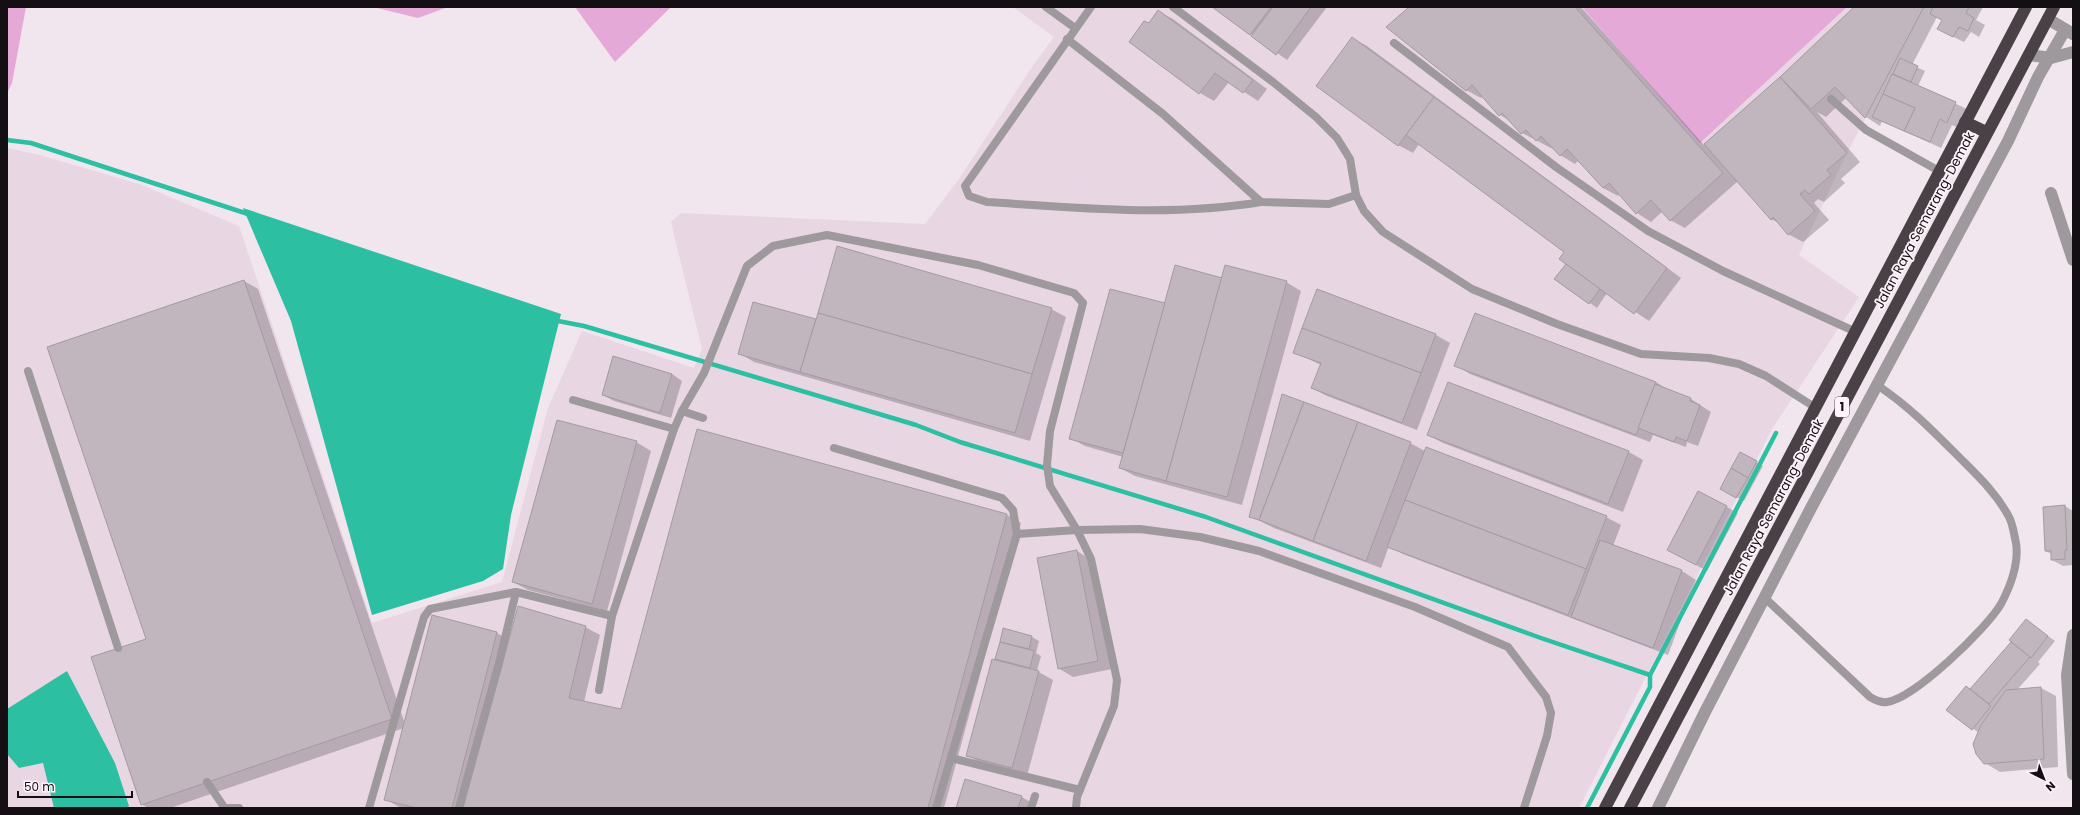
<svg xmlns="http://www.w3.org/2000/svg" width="2080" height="815" font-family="Poppins,sans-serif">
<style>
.built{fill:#e8d6e3}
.green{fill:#e4a9d7}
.water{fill:#2dbfa1}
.shadow{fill:#0003}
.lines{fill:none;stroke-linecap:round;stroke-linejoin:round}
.stream{stroke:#2dbfa1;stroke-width:4.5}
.building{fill:#c1b6be;stroke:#a49aa1}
.lane{stroke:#9e999c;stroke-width:8}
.street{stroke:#9e999c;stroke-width:12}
.highway{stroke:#4a4147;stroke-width:12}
.labels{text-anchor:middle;stroke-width:3.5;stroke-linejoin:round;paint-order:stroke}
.shield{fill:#fef3fb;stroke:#5a5358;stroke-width:1}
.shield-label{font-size:12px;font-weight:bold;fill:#130f12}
.street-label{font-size:13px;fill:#130f12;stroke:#fef3fb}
</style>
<rect width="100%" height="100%" fill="#f1e5ee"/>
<g class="built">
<path d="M1013,7H1582L1700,143L1847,7H1924L1847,153L1799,255L1859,297L1772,429L1579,808H127L129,806L67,672L7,709V148L43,156L139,184L239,226L372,623L502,582L548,408L582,331L694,368L702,349L671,222L681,213L925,224L959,179L1034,64L1054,37Z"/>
<path d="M7,754L19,768L43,763L54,808H7Z"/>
</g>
<g class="green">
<path d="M7,7H26L12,83L7,93Z"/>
<path d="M373,7H448L418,18Z"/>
<path d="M575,7H671L615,62Z"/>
<path d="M1582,7H1847L1700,143Z"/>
</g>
<g class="water">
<path d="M243,208L561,314L511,515L503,569L483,581L372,615L291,321Z"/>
<path d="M67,671L115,763L129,806L127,808H54L43,763L19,768L7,754V709Z"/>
</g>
<g class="shadow">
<path d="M1214,7H1327L1287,60Z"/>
<path d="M1410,7H1581L1704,145L1781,78L1855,7H1983L1976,20L1985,25L1979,37L1971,32L1964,42L1949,35L1943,21L1937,17L1912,65L1925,71L1918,86L1967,109L1958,128L1952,125L1941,148L1882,121L1880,126L1866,117L1847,97L1826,117L1817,112L1860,162L1841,179L1845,183L1824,202L1818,199L1814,203L1829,220L1803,242L1788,234L1779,223L1771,219L1738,181L1685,228L1670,220L1663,211L1651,222L1637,213L1620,194L1618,196L1603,188L1579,160L1575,164L1560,155L1552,147L1551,148L1522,133L1512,122L1500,115L1483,96L1481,98L1466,90Z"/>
<path d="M1158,11L1173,19L1267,89L1258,101L1229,82L1214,101L1200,93L1149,24Z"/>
<path d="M1352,38L1367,46L1681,278L1649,321L1607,293L1597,308L1590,303L1556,279L1567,263L1565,252L1419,144L1413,153L1398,145Z"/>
<path d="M1222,279L1286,282L1301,291L1242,505L1135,476L1120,468L1123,457L1085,446L1070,438L1165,304Z"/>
<path d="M244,281L258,289L405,724L433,617L497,633L509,640L585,627L600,635L584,702L621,710L1007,515L1021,523L944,808H401L385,799L404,728L170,808H148L141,804L147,639Z"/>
<path d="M1318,290L1436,335L1450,343L1417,430L1327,396L1312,388L1321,365L1294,352Z"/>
<path d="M754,303L816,321L1051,309L1066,317L1030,441L754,362L739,353Z"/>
<path d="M1456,365L1656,382L1670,391L1691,399L1711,412L1698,446L1687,442L1686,447L1653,435L1650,442L1470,374Z"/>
<path d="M672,374L682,381L671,418L614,401L603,395Z"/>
<path d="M1428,435L1629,452L1643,460L1623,512L1443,443Z"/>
<path d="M636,442L651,451L607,611L528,590L513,582Z"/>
<path d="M1410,443L1425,451L1606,517L1621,525L1613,546L1682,571L1696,580L1668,655L1403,554L1389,546L1381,568L1274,528L1250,516Z"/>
<path d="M1741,453L1763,466L1744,501L1721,489Z"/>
<path d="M1699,492L1738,513L1707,571L1679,556Z"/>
<path d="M2065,506L2073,511V565L2063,566L2052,560V554L2045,551Z"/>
<path d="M1077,551L1091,560L1112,669L1073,677L1058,668Z"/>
<path d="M2026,620L2055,641L2038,662L2040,664L2017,690L2041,688L2056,696L2058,767L2000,772L1985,763L1979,733L1948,710L1966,687L1971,689L2012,642Z"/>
<path d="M1004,629L1032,637L1039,641L1036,653L1041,656L1037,671L1053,680L1027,776L982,764L967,755L1000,661L996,659Z"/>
<path d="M1022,797L1032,803L1031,808H957Z"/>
</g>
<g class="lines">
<g class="stream">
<path d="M7,140L31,143L251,215"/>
<path d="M553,320L584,326L916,425L960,442L1206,517L1538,637L1650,675"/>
<path d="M1587,808L1650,687V675L1776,433"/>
</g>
</g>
<g class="building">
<path d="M1212,7H1271L1250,35Z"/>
<path d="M1273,7H1311L1276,55L1251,36Z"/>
<path d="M1409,7H1575L1723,173L1670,221L1651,200L1636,214L1609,183L1603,188L1567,149L1560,156L1541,136L1536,141L1526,130L1521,134L1502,113L1499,116L1472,85L1466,91L1386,27Z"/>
<path d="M1854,7H1924L1865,118L1835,87L1811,109L1780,77Z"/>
<path d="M1933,7H1969L1966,13L1974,18L1968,31L1959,27L1953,37L1937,29L1942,20L1930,14Z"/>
<path d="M1158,10L1253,80L1243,93L1215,73L1199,94L1129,42L1144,21L1149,23Z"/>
<path d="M1352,37L1434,97L1398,146L1316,86Z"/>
<path d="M1900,58L1918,66L1911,82L1893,74Z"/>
<path d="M1892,74L1956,102L1947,123L1940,119L1930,142L1904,131L1915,108L1883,94Z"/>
<path d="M1780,77L1847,153L1827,170L1831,175L1809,194L1805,190L1800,194L1815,211L1788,235L1773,217L1771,220L1704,144Z"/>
<path d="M1883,94L1915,108L1904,131L1872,117Z"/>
<path d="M1434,97L1667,268L1634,314L1559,259L1564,252L1406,135Z"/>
<path d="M837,246L1052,308L1032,374L818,313Z"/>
<path d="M1566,264L1600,289L1589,304L1554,279Z"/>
<path d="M1175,265L1222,278L1166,481L1119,468Z"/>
<path d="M1225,265L1287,281L1227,497L1166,481Z"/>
<path d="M244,280L392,719L141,805L91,657L146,639L47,347Z"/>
<path d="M1110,289L1165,303L1123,453L1069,439Z"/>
<path d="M1317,289L1436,334L1421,373L1302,328Z"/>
<path d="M753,302L816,319L800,372L738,354Z"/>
<path d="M818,313L1032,374L1015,433L800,372Z"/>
<path d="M1475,313L1656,382L1636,435L1454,366Z"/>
<path d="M1302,328L1421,373L1402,423L1311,388L1321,363L1293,353Z"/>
<path d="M613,356L672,374L660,413L602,395Z"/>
<path d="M1448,382L1629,451L1608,504L1427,435Z"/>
<path d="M1655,384L1691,398L1690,401L1700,405L1687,441L1676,437L1674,442L1638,428Z"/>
<path d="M1282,394L1304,402L1259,520L1249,517Z"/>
<path d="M1304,402L1358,422L1313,541L1259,520Z"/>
<path d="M557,420L637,441L592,604L512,582Z"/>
<path d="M1358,422L1411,442L1366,561L1313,541Z"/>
<path d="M697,429L1007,514L928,808H463L518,606L586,626L569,698L621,709Z"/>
<path d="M1426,447L1607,516L1586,569L1405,500Z"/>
<path d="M1740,452L1757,461L1748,478L1731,468Z"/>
<path d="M1731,468L1748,478L1736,498L1720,489Z"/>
<path d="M1698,491L1727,506L1696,565L1667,550Z"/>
<path d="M1405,500L1586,569L1568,615L1387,547Z"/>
<path d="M2065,505L2067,550H2065V559L2051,560V551H2045L2043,507Z"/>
<path d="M1600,540L1682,570L1653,648L1571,617Z"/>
<path d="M1077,550L1098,661L1058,669L1037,558Z"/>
<path d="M432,615L497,632L452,808H417L384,800Z"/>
<path d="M2026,619L2048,636L2031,658L2009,640Z"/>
<path d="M1003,628L1032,636L1029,649L1000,642Z"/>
<path d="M1000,642L1034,651L1030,668L995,659Z"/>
<path d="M2011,642L2030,657L1989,704L1970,689Z"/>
<path d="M992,659L1039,671L1012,768L966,756Z"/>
<path d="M1966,686L1991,706L1972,730L1946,710Z"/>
<path d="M2041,687L2044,759L1984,764L1976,754L1973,744L1981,725L2006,690Z"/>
<path d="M965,779L1022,796L1018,808H956Z"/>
</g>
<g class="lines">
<g class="lane">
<path d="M1046,7L1075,28"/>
<path d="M1091,7L965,186L969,196L987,202C1078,208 1171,217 1261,202"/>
<path d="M1173,7L1273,82L1316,117L1337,138L1350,159L1356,195L1364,211L1383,232L1472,289L1557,324L1641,354L1709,358L1739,364L1766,376L1816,408"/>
<path d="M1067,39L1163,114L1261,202L1329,204L1356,195"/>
<path d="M1394,43L1556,167L1648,231L1723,271L1856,332"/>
<path d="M1831,99L1866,130L1939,171"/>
<path d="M28,371L118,648"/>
<path d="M573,400L674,429"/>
<path d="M682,411L704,373L747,266L773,246L827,235L978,265L1074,293L1083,303L1050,431L1047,465L1050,486L1077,530L1091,559L1117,680L1114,706L1077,797L1076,808"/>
<path d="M834,448L1002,498L1013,510L1017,534L936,808"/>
<path d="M1017,534L1077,530L1140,529L1200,537L1259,551L1415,607L1508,647L1546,697L1551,713L1547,736L1524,808"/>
<path d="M1765,598L1870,697C1875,700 1881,703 1887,702C1914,699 1987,628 2001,604C2010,587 2019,563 2016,543C2014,535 2013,524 2009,517C1997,494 1979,477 1961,459C1933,431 1910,407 1877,385"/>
<path d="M599,690L612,616L674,429L682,411L703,418"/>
<path d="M951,758L1080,790"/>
<path d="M207,782L224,807"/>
<path d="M223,808H239"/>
<path d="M369,808L424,617L430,609L516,592L612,616"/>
<path d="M459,808L499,663L516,592"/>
<path d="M1031,808L1035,796"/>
</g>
<g class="street">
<path d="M2048,19L2073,34"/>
<path d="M2029,55L2051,58L2073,52"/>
<path d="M2051,193L2073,260"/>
<path d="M2073,635L2067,675L2073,774"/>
<path d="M1658,808L1705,712L1811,508L2008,141L2038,77L2065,30"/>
</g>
<g class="highway">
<path d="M1965,122L1986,132"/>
<path d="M1605,808L2026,7"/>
<path d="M1630,808L2054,7"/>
</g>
</g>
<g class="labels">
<rect class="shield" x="1835" y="397" width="14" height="20" rx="3"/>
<g class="shield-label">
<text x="1842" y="411">1</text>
</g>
<g class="street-label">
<text transform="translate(1924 220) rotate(-62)" y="5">Jalan Raya Semarang-Demak</text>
<text transform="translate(1773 507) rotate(-62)" y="5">Jalan Raya Semarang-Demak</text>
</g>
</g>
<rect width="2080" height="815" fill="none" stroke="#130f12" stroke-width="16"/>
<g transform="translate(2044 779) rotate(138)" stroke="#fef3fb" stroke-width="3" paint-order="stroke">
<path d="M0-3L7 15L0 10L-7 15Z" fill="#130f12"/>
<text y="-6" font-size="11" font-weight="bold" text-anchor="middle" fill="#130f12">N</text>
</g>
<path d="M18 791v6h114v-6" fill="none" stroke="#130f12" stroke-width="2"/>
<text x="24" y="791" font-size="12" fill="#130f12" stroke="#fef3fb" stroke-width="3" paint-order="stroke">50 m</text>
</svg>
